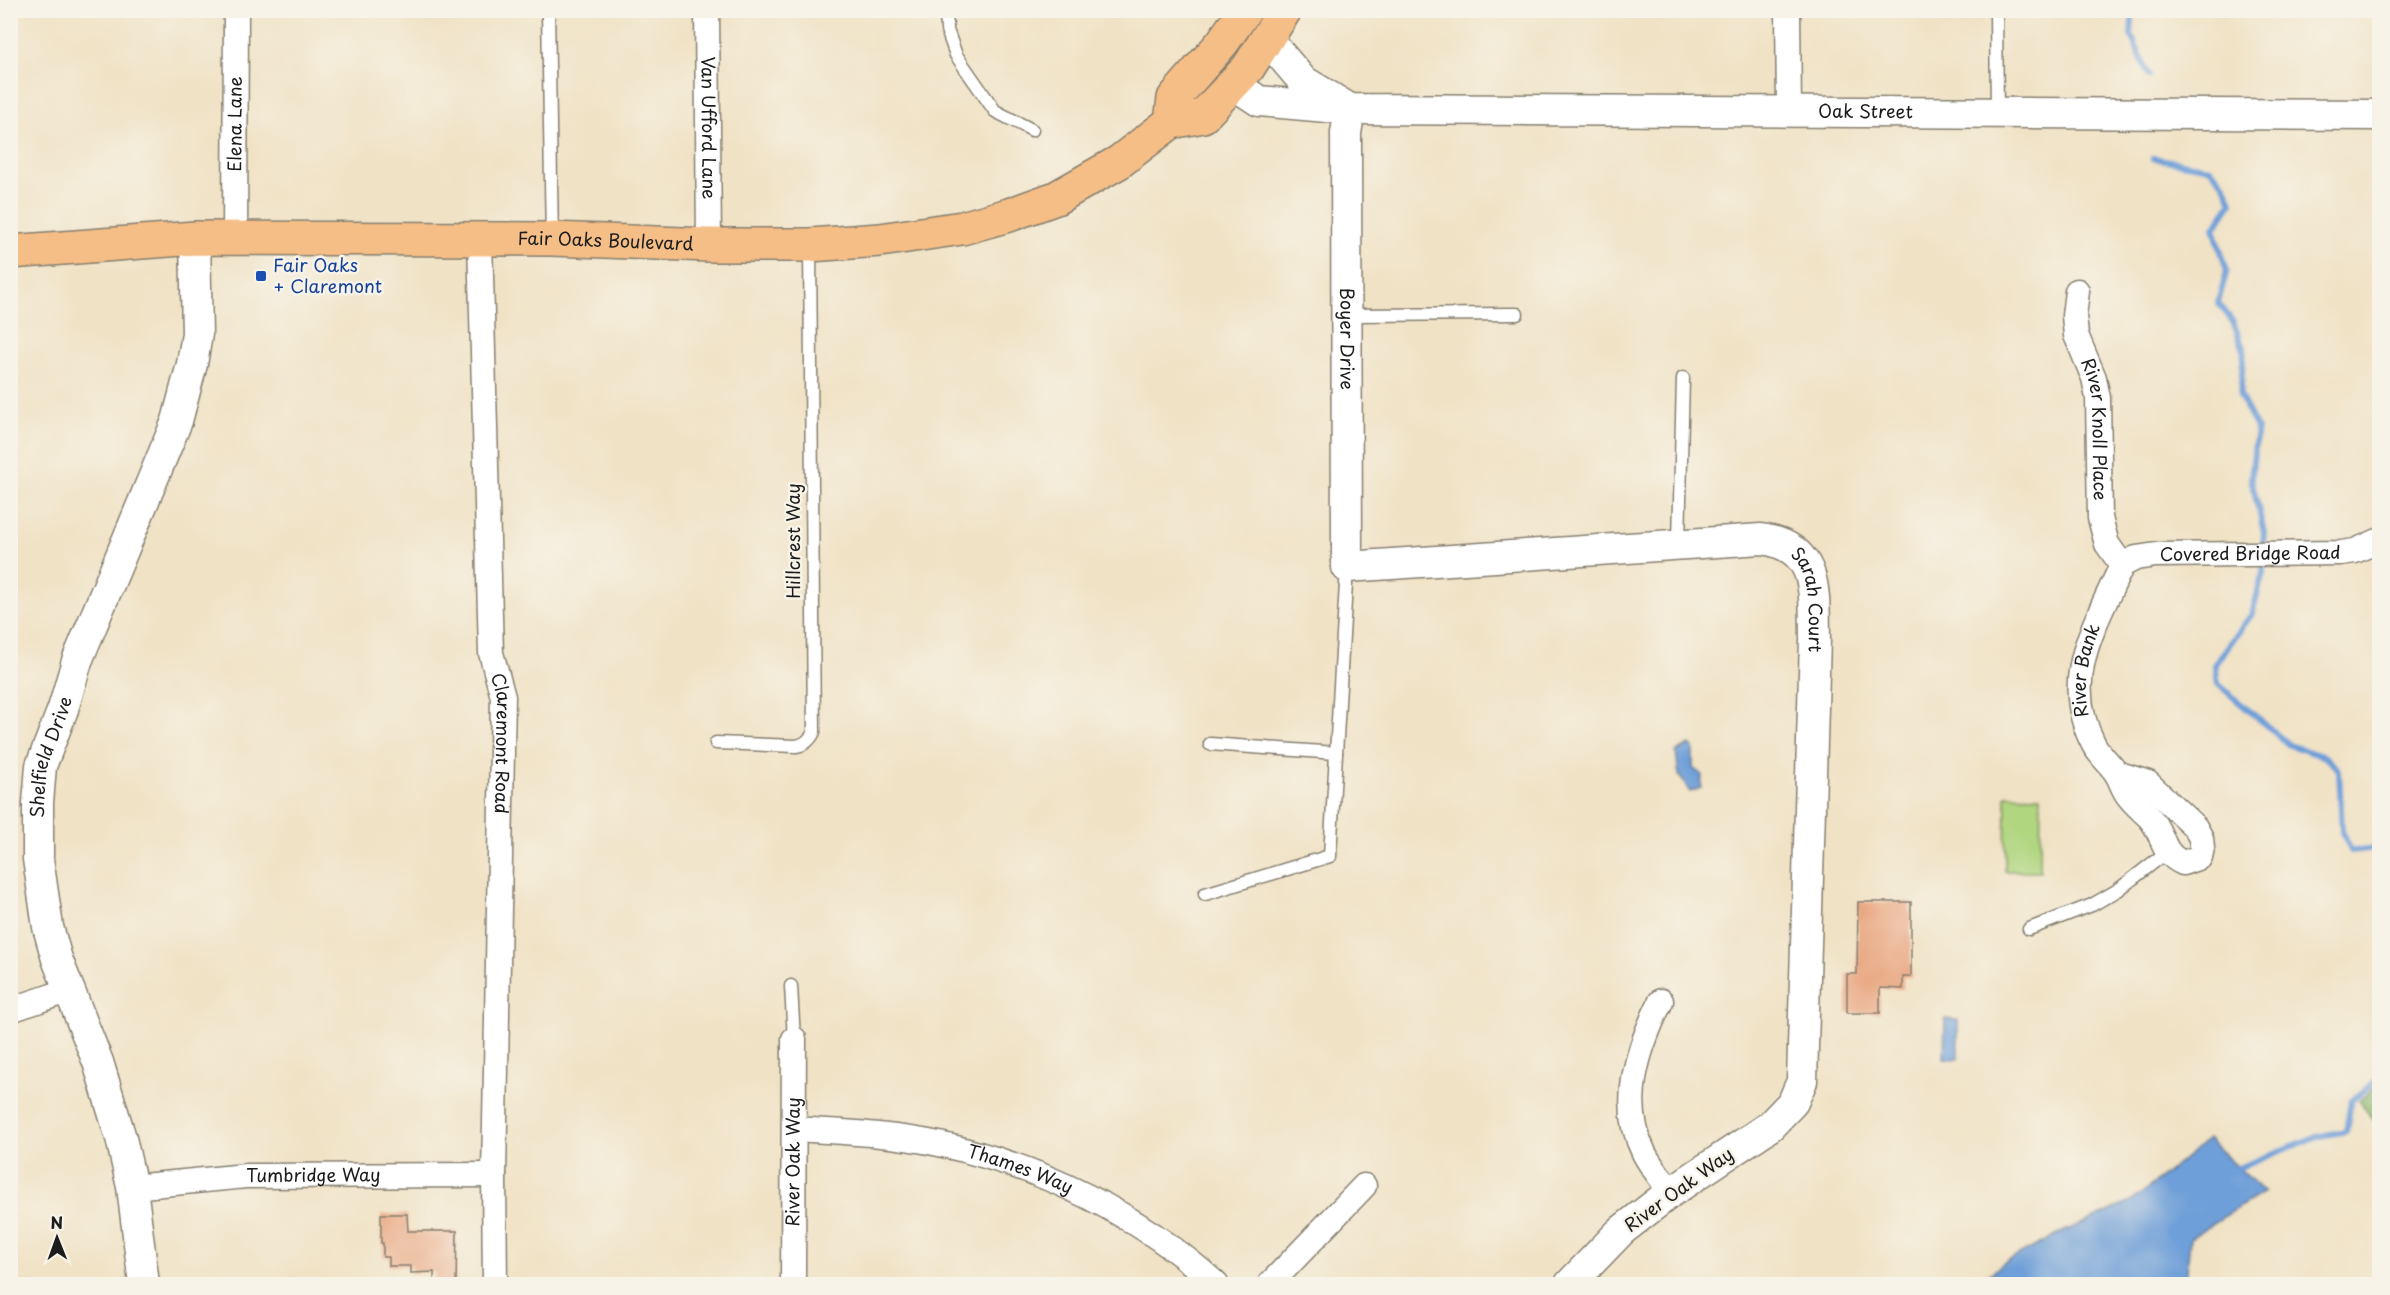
<svg xmlns="http://www.w3.org/2000/svg" width="2390" height="1295" font-family="'Playpen Sans',sans-serif">
<style>
.green{fill:#b0d680;stroke:#66794e;stroke-width:1.5}
.forest{fill:#8cb76e;stroke:#546a45;stroke-width:1.5}
.water{fill:#6e9fd8;stroke:#455e7a;stroke-width:1.5}
.lines{fill:none;stroke-linecap:round;stroke-linejoin:round}
.stream{stroke:#6e9fd8;stroke-width:6}
.building{fill:#e9a782}
.service-casing{stroke:#867f70;stroke-width:15}
.minor-casing{stroke:#867f70;stroke-width:27}
.tertiary-casing{stroke:#867f70;stroke-width:33}
.primary-casing{stroke:#867f70;stroke-width:36}
.service{stroke:#fff;stroke-width:12}
.minor{stroke:#fff;stroke-width:24}
.tertiary{stroke:#fff;stroke-width:30}
.primary{stroke:#f5be86;stroke-width:33}
.transit-dot{fill:#1a4fb4;stroke:#f7f3e8;stroke-width:2}
.labels{text-anchor:middle;stroke-width:5;stroke-linejoin:round;paint-order:stroke}
.street-label{font-size:18px;fill:#1c1c1c;stroke:#f7f3e8}
.transit-label{font-size:18px;fill:#164399;stroke:#f7f3e8;text-anchor:start}
</style>
<rect width="100%" height="100%" fill="#f7f3e8"/>
<filter id="ink" filterUnits="userSpaceOnUse"><feTurbulence type="fractalNoise" baseFrequency=".0167" numOctaves="2"/><feDisplacementMap in="SourceGraphic" scale="12" xChannelSelector="R" yChannelSelector="G"/><feConvolveMatrix kernelMatrix="1 2 1 2 8 2 1 2 1" color-interpolation-filters="sRGB"/></filter>
<filter id="wash" filterUnits="userSpaceOnUse"><feTurbulence type="fractalNoise" baseFrequency=".008" numOctaves="4" result="noise"/><feDisplacementMap in="SourceGraphic" scale="24" xChannelSelector="R" yChannelSelector="G"/><feGaussianBlur stdDeviation="1.35" result="paint"/><feColorMatrix in="noise" values="0 0 0 0 0 0 0 0 0 0 0 0 0 0 0 0 0 1.4 0 .05"/><feComposite in="paint" operator="in"/></filter>
<g filter="url(#wash)">
<rect width="100%" height="100%" fill="#f0e2c5"/>
<path class="green" d="M2006,795L2041,796L2040,871H2005Z"/>
<path class="forest" d="M2379,1084V1127L2359,1101Z"/>
<g class="water">
<path d="M1690,745L1693,748V768L1702,775L1701,788L1690,792L1679,775L1676,752Z"/>
<path d="M1945,1019L1958,1020V1059L1944,1058Z"/>
<path d="M2208,1139L2264,1192L2190,1238L2186,1284H1977L2004,1263L2058,1234L2131,1202Z"/>
</g>
<g class="lines">
<g class="stream">
<path d="M2133,10L2131,35L2149,76"/>
<path d="M2153,158L2210,168L2224,184L2232,202L2214,228L2227,271L2218,302L2233,322L2244,350L2240,396L2257,428L2251,478L2264,532L2263,549"/>
<path d="M2263,559V573L2252,614L2215,664L2218,684L2289,745L2325,757L2339,770L2342,831L2351,851L2377,848L2380,846"/>
<path d="M2233,1172L2238,1168L2315,1137L2346,1131L2351,1101L2380,1078"/>
</g>
</g>
<g id="blocks">
<g class="building">
<path d="M1858,902H1911V977H1903V989L1880,988V1013H1847V974H1857Z"/>
<path d="M381,1214H407L408,1231H457L456,1284H434V1272L411,1273V1266H389V1257H383V1243H381Z"/>
</g>
</g>
</g>
<g filter="url(#ink)">
<use href="#blocks" fill-opacity="0" stroke="#867f70" stroke-width="1.5"/>
<g class="lines">
<g class="service-casing">
<g id="service">
<path d="M548,10L552,238"/>
<path d="M946,10L947,30L956,55L995,111L1032,130"/>
<path d="M1996,10L1997,113"/>
<path d="M1348,315L1517,314"/>
<path d="M1679,543L1683,378"/>
<path d="M716,743L796,746C804,745 810,740 814,732L810,247"/>
<path d="M1210,744L1336,753"/>
<path d="M1205,894L1330,856L1347,567"/>
<path d="M2029,929L2092,905L2118,890L2167,852"/>
<path d="M791,986L794,1039"/>
</g>
</g>
<g class="minor-casing">
<g id="minor">
<path id="s1" d="M707,10L709,245"/>
<path d="M1788,10L1789,111"/>
<path id="s2" d="M235,238L236,10"/>
<path id="s3" d="M480,239L491,653L503,697L494,1175L495,1284"/>
<path id="s4" d="M2077,291L2074,316L2076,335L2094,378L2098,398L2100,518L2107,544L2122,565"/>
<path id="s5" d="M2122,565L2136,558L2156,555L2341,553L2355,551L2380,540"/>
<path id="s6" d="M2116,773L2148,783L2195,827L2201,838L2202,848L2200,857L2183,863C2160,853 2165,834 2149,817C2142,810 2133,803 2127,794C2122,787 2120,777 2114,770C2108,762 2099,754 2094,745C2059,679 2095,626 2122,565"/>
<path d="M1661,1001C1638,1048 1619,1103 1644,1153C1651,1167 1662,1179 1671,1192"/>
<path d="M10,1010L70,990"/>
<path id="s7" d="M795,1129C843,1132 892,1134 939,1144C1040,1166 1139,1214 1216,1284"/>
<path id="s8" d="M132,1187L246,1176L494,1175"/>
<path id="s9" d="M793,1284L794,1039"/>
<path d="M1270,1284L1364,1186"/>
</g>
</g>
<g class="tertiary-casing">
<g id="tertiary">
<path d="M1268,40L1302,80L1345,106"/>
<path id="s10" d="M1233,84L1259,101L1350,109L2380,115"/>
<path id="s11" d="M1350,109L1346,133L1347,567L1761,539C1820,547 1814,592 1815,639L1802,1081L1793,1102L1770,1126L1671,1192L1621,1231L1570,1284"/>
<path id="s12" d="M144,1284L132,1187L121,1138L98,1062L57,959L48,927L38,859V803L41,766L63,709L77,661L177,421L192,364L197,334L195,238"/>
</g>
</g>
<g class="primary-casing">
<g id="primary">
<path d="M1171,122L1174,98L1222,43L1245,10"/>
<path id="s13" d="M10,252L195,238L552,239L709,245H810L880,240L962,228L1009,215L1056,198L1119,162L1171,122L1203,116L1248,68L1285,10"/>
</g>
</g>
<use href="#service" class="service"/>
<use href="#minor" class="minor"/>
<use href="#tertiary" class="tertiary"/>
<use href="#primary" class="primary"/>
</g>
</g>
<rect class="transit-dot" x="255" y="270" width="12" height="12" rx="3"/>
<g class="labels">
<g class="street-label">
<text dy="6" stroke="none"><textPath href="#s10" startOffset="638">Oak Street</textPath></text>
<text dy="6" stroke="none"><textPath href="#s2" startOffset="114">Elena Lane</textPath></text>
<text dy="6" stroke="none"><textPath href="#s1" startOffset="118">Van Ufford Lane</textPath></text>
<text dy="6" stroke="none"><textPath href="#s13" startOffset="596">Fair Oaks Boulevard</textPath></text>
<text dy="6" stroke="none"><textPath href="#s11" startOffset="230">Boyer Drive</textPath></text>
<text dy="6" stroke="none"><textPath href="#s4" startOffset="142">River Knoll Place</textPath></text>
<text transform="translate(794 541) rotate(-90)" y="6">Hillcrest Way</text>
<text dy="6" stroke="none"><textPath href="#s5" startOffset="130">Covered Bridge Road</textPath></text>
<text dy="6" stroke="none"><textPath href="#s11" startOffset="962">Sarah Court</textPath></text>
<text dy="6" stroke="none"><textPath href="#s6" startOffset="375">River Bank</textPath></text>
<text dy="6" stroke="none"><textPath href="#s3" startOffset="506">Claremont Road</textPath></text>
<text dy="6" stroke="none"><textPath href="#s12" startOffset="544">Shelfield Drive</textPath></text>
<text dy="6" stroke="none"><textPath href="#s9" startOffset="122">River Oak Way</textPath></text>
<text dy="6" stroke="none"><textPath href="#s7" startOffset="230">Thames Way</textPath></text>
<text dy="6" stroke="none"><textPath href="#s8" startOffset="182">Tumbridge Way</textPath></text>
<text transform="translate(1679 1190) rotate(-36)" y="6">River Oak Way</text>
</g>
<g class="transit-label">
<text x="273" y="272">Fair Oaks<tspan x="273" dy="21">+ Claremont</tspan></text>
</g>
</g>
<rect width="2390" height="1295" fill="none" stroke="#f7f3e8" stroke-width="36"/>
<g transform="translate(57 1238) rotate(359)" stroke="#f7f3e8" stroke-width="4.5" paint-order="stroke">
<path d="M0-4.5L10 22L0 15L-10 22Z" fill="#1c1c1c"/>
<text y="-9" font-size="16" font-weight="bold" text-anchor="middle" fill="#1c1c1c">N</text>
</g>
</svg>
